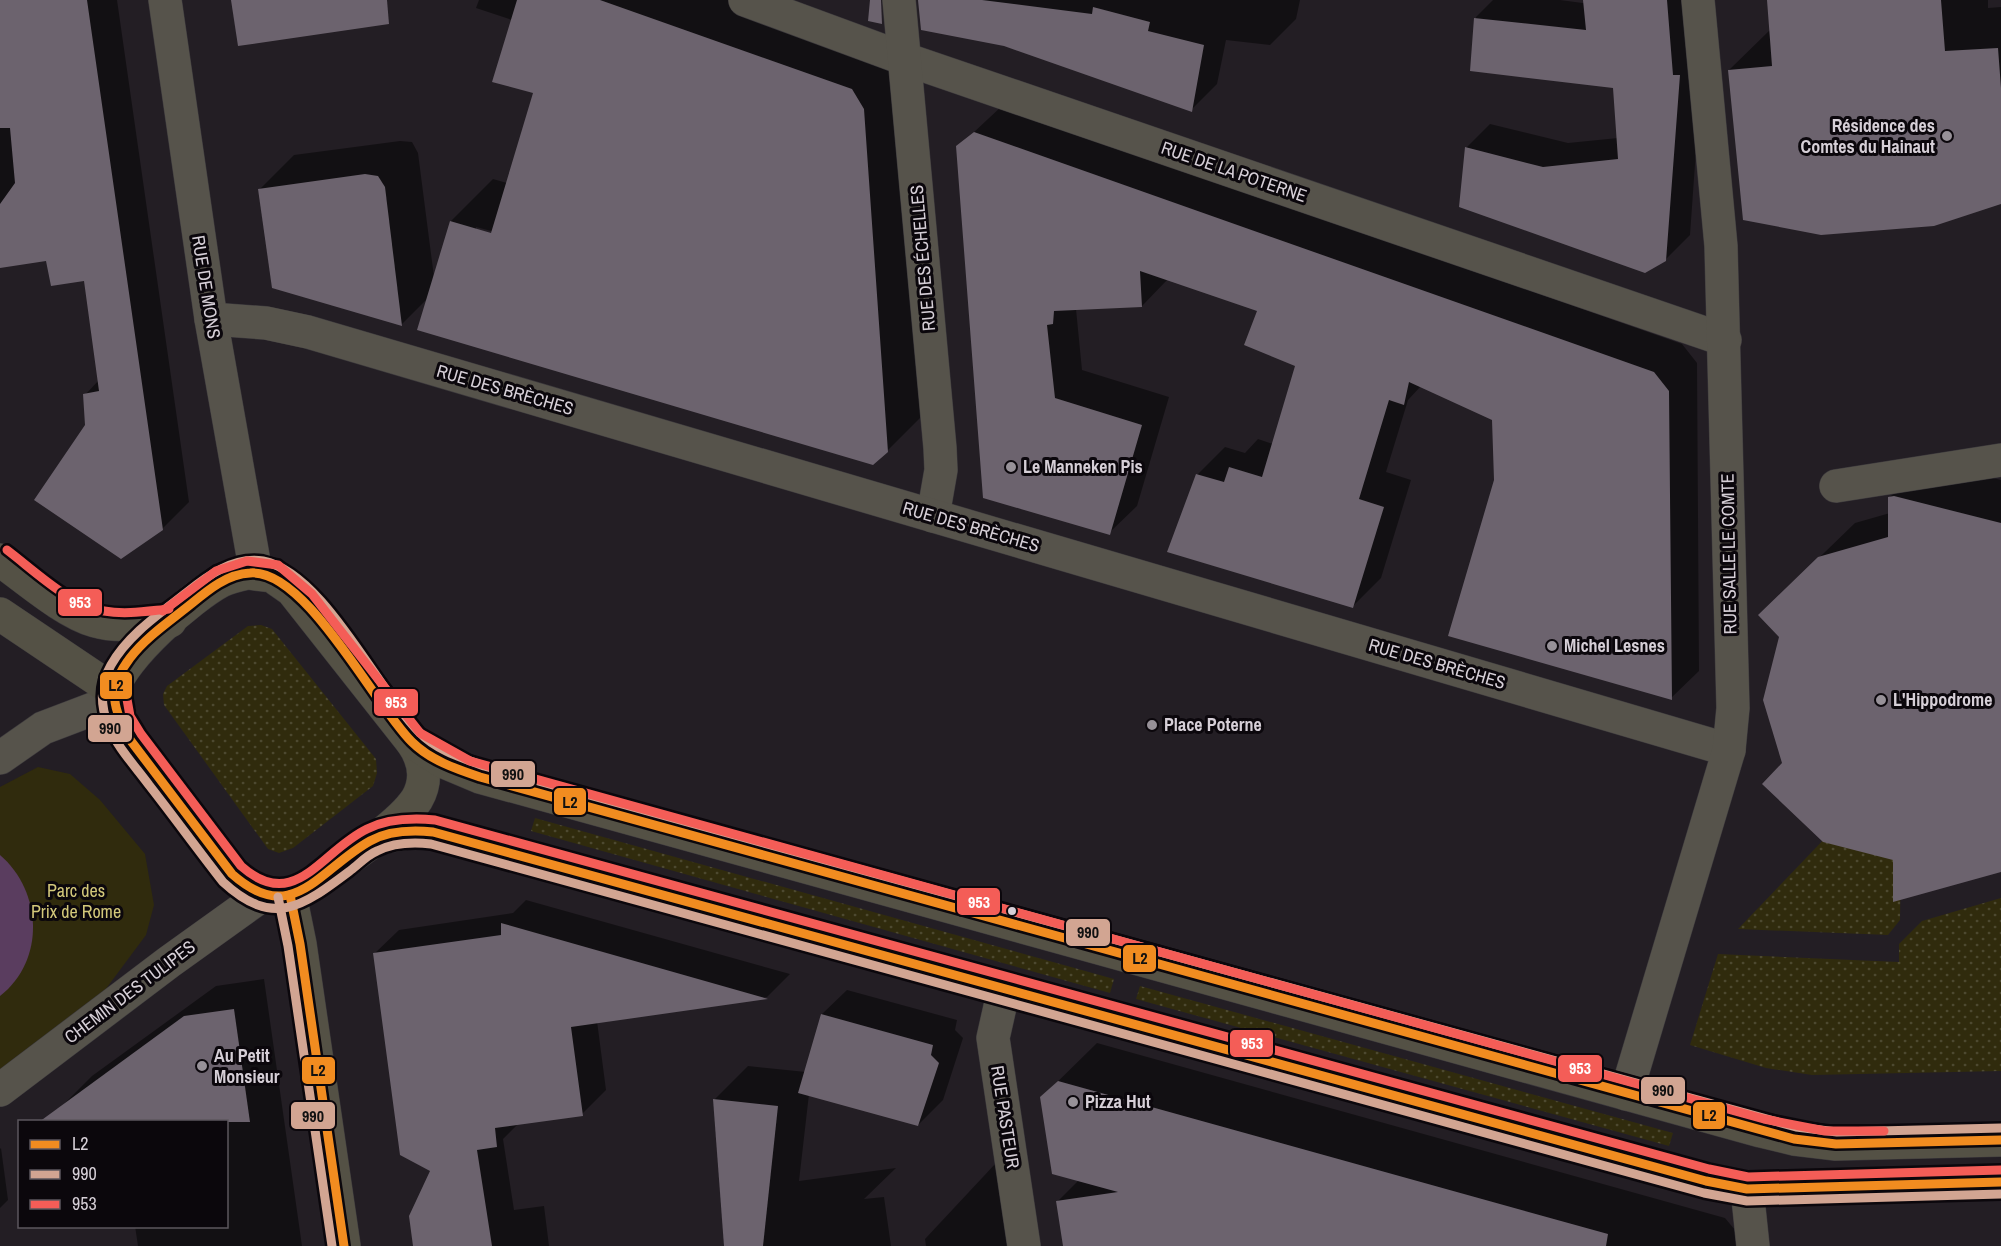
<svg xmlns="http://www.w3.org/2000/svg" width="2001" height="1246" font-family="'Archivo Narrow',sans-serif">
<style>
.grass{fill:url(#grass-dots)}
.park{fill:#302b0d}
.water{fill:#5a3d5f}
.shadow{fill:#0007;fill-rule:evenodd}
.building{fill:#6c636e}
.lines{fill:none;stroke-linecap:round;stroke-linejoin:round}
.pedestrian-casing{stroke:#3b383c;stroke-width:34}
.minor-casing{stroke:#3b383c;stroke-width:34}
.secondary-casing{stroke:#3b383c;stroke-width:34}
.pedestrian{stroke:#56534b;stroke-width:33}
.minor{stroke:#56534b;stroke-width:33}
.secondary{stroke:#545145;stroke-width:33}
.bus-1-casing{stroke:#0b070c;stroke-width:14}
.bus-2-casing{stroke:#0b070c;stroke-width:14}
.bus-3-casing{stroke:#0b070c;stroke-width:14}
.bus-1{stroke:#f18c20;stroke-width:9}
.bus-2{stroke:#d2a592;stroke-width:9}
.bus-3{stroke:#f45d57;stroke-width:9}
.poi-dot{fill:#979198;stroke:#0b070c;stroke-width:2}
.bus-dot{fill:#d6cfd7;stroke:#0b070c;stroke-width:2}
.labels{text-anchor:middle;stroke-width:6;stroke-linejoin:round;paint-order:stroke}
.poi-label{font-size:18px;font-weight:bold;fill:#d6cfd7;stroke:#0b070c;text-anchor:start}
.street-label{font-size:18px;fill:#d6cfd7;stroke:#0b070c}
.park-label{font-size:18px;fill:#d3c87a;stroke:#0b070c}
.line-badge{stroke:#0b070c;stroke-width:2}
.badge-label{font-size:16px;text-anchor:middle;font-weight:bold;fill:#fff}
.pale-badge-label{font-size:16px;text-anchor:middle;font-weight:bold;fill:#111}
</style>
<defs>
<pattern id="grass-dots" width="8" height="8" patternUnits="userSpaceOnUse" patternTransform="scale(1.5)"><rect width="8" height="8" fill="#302b0d"/><path d="M2 2h.1M6 6h.1" fill="none" stroke="#4d4930" stroke-width="1.8" stroke-linecap="round"/></pattern>
</defs>
<rect width="100%" height="100%" fill="#231e24"/>
<g class="grass">
<path d="M261,625L272,629L376,759L377,773L373,786L293,848L279,853L268,849L164,705L163,694L167,686L248,626Z"/>
<path d="M535,818L1114,979L1110,993L531,831Z"/>
<path d="M1829,834L1901,853L1900,920L1888,935L1738,929Z"/>
<path d="M2001,898V1071L1812,1075L1766,1068L1690,1045L1718,954L1899,962V944L1922,921Z"/>
<path d="M1140,986L1673,1133L1669,1146L1136,999Z"/>
</g>
<path class="park" d="M38,767L70,774L100,800L145,854L154,905L146,935L105,990L0,1073V787Z"/>
<path class="water" d="M0,855C42,891 46,960 0,996Z"/>
<g class="shadow">
<path d="M2,0H117L189,502L162,529L86,425L85,395L99,380L85,280L48,259L0,261V3Z"/>
<path d="M479,0H762L894,46L930,408L887,451L428,298L402,324L273,286L260,189L294,155L400,141L412,142L418,153L434,277L451,221L493,179L507,183L534,92L512,20L476,8ZM476,227L499,233L498,236L476,230Z"/>
<path d="M938,0H1300L1296,19L1270,45L1226,40L1217,84L1191,110Z"/>
<path d="M1493,0H1560L1590,4L1589,0H1693L1703,51L1690,235L1665,260L1466,148L1490,124L1568,143L1618,138L1615,87L1472,70L1476,17Z"/>
<path d="M1768,0H1988V8L2001,7V203L1729,70L1771,29Z"/>
<path d="M1003,105L1682,344L1697,363L1699,671L1671,698L1495,480L1494,419L1421,386L1408,400L1386,472L1411,480L1381,578L1353,606L1197,475L1225,447L1245,453L1258,439L1273,444L1296,365L1259,310L1168,279L1142,306L1076,309L1082,370L1169,397L1137,506L1109,533L984,497L958,147Z"/>
<path d="M1930,462L2001,480V870L1894,859L1783,763L1795,581L1855,523L1890,513V497L1924,463Z"/>
<path d="M526,900L790,974L767,997L597,1021L606,1090L582,1114L519,1123L503,1139L514,1210L544,1206L549,1246H415L432,1171L374,954L399,930L513,913Z"/>
<path d="M264,979L302,1246H138L135,1226H226V1122L61,1107L92,1076L216,986Z"/>
<path d="M847,990L957,1020L955,1030L963,1038L943,1100L918,1125L809,1094L799,1181L896,1168L864,1199L884,1197L891,1246H726L714,1100L748,1066L806,1072L822,1014Z"/>
<path d="M1097,1043L1725,1218L1740,1236L1742,1246H1064L1057,1202L1079,1180L1042,1097Z"/>
<path d="M1,1148L8,1200L0,1208V1149Z"/>
<path d="M996,1163L1009,1246H926L925,1239Z"/>
</g>
<g class="building">
<path d="M0,0H87L163,530L121,559L34,500L85,425L83,394L99,391L84,281L51,286L46,261L0,268V204L15,183L10,128H0Z"/>
<path d="M231,0H387L389,24L238,46Z"/>
<path d="M517,0H600L852,89L864,109L888,452L873,465L417,330L450,221L491,233L533,93L492,82Z"/>
<path d="M870,0H881L882,24L868,21Z"/>
<path d="M918,0H982L1092,14L1093,7L1150,22L1148,31L1204,45L1192,112L1004,46L921,30Z"/>
<path d="M1583,0H1667L1673,75H1680L1666,261L1645,273L1459,207L1465,147L1543,167L1618,159L1613,88L1470,71L1474,18L1586,30Z"/>
<path d="M1767,0H1941L1945,51L1998,48L2001,88V204L1934,226L1821,235L1743,220L1728,70L1772,66Z"/>
<path d="M974,132L1654,372L1669,391L1672,700L1448,636L1494,480L1492,420L1409,382L1404,405L1389,400L1359,499L1384,507L1353,608L1167,552L1196,474L1224,482L1229,467L1262,477L1295,366L1244,345L1257,311L1140,271L1142,307L1054,311L1053,324L1047,325L1055,398L1142,425L1110,535L983,498L956,146Z"/>
<path d="M365,174L378,176L385,187L402,326L272,288L258,189Z"/>
<path d="M1894,496L2001,523V872L1893,902V860L1823,842L1762,784L1782,763L1763,700L1779,637L1758,615L1818,557L1888,537V497Z"/>
<path d="M501,923L768,999L571,1027L583,1116L495,1128L497,1147L477,1150L492,1246H413L409,1216L430,1171L400,1155L373,953L501,935Z"/>
<path d="M234,1009L250,1122H39L184,1016Z"/>
<path d="M821,1014L933,1045L931,1055L939,1063L918,1126L798,1093Z"/>
<path d="M1058,1081L1608,1234L1606,1246H1063L1056,1201L1118,1192L1052,1174L1040,1097Z"/>
<path d="M713,1099L778,1106L763,1246H724Z"/>
</g>
<g class="lines">
<g class="pedestrian-casing">
<path id="pedestrian" d="M1836,486L2001,460"/>
</g>
<g class="minor-casing">
<g id="minor">
<path d="M165,0L211,319L256,573"/>
<path d="M745,0L905,59L1725,340"/>
<path d="M899,0L940,448L941,470L933,516"/>
<path d="M211,319L266,323L308,332L1729,750"/>
<path d="M0,758L43,728L114,701"/>
<path d="M1004,989L993,1038L1024,1246"/>
<path d="M0,1090L169,962L261,896"/>
<path d="M1626,1094L1729,750L1733,708L1721,246L1698,0"/>
<path d="M1747,1189L1753,1246"/>
</g>
</g>
<g class="secondary-casing">
<g id="secondary">
<path d="M0,560C27,579 64,612 95,621C118,628 146,623 170,621"/>
<path d="M248,573L272,576L292,590L412,742C424,759 428,780 417,799C399,827 340,864 312,884C280,905 257,901 232,874L124,731L113,690C122,657 191,597 221,581C230,577 239,575 248,573Z"/>
<path d="M0,614L113,690"/>
<path d="M412,742L442,761L480,777L1761,1131L1794,1139L1836,1144L2001,1140"/>
<path d="M373,839L422,830L445,834L1684,1176L1747,1189L2001,1182"/>
<path d="M290,895L300,944L344,1246"/>
</g>
</g>
<use href="#pedestrian" class="pedestrian"/>
<use href="#minor" class="minor"/>
<use href="#secondary" class="secondary"/>
<g class="bus-1-casing">
<g id="bus-1">
<path d="M290,895L300,944L344,1246"/>
<path d="M2001,1140L1836,1144L1794,1139L480,777C456,769 430,760 412,742C374,705 306,568 250,573C227,574 208,590 191,604C170,621 146,637 130,658C106,689 113,710 131,741L232,874C293,928 318,870 370,841C388,831 413,830 433,832L1706,1181L1747,1189L2001,1182"/>
</g>
</g>
<g class="bus-2-casing">
<g id="bus-2">
<path d="M278,897L288,946L332,1246"/>
<path d="M2001,1128L1837,1132L1796,1127L484,766C462,758 436,750 420,733C377,690 324,573 263,561C234,556 207,576 186,593C159,614 128,635 111,665C100,684 100,704 108,725C117,747 135,766 149,785C174,817 198,850 223,882C274,929 303,906 351,870C359,864 367,855 377,851C393,843 413,842 431,844L1704,1193L1747,1201L2001,1194"/>
</g>
</g>
<g class="bus-3-casing">
<g id="bus-3">
<path d="M7,550C36,572 68,604 104,611C126,615 148,611 169,609"/>
<path d="M163,611L216,571L247,561L278,565L312,594L420,733L470,761L1764,1119L1825,1131H1884"/>
<path d="M125,688L130,716L141,734L241,866C295,914 321,851 367,829C387,819 413,818 435,820L1709,1169L1748,1177L2001,1170"/>
</g>
</g>
<use href="#bus-1" class="bus-1"/>
<use href="#bus-2" class="bus-2"/>
<use href="#bus-3" class="bus-3"/>
</g>
<g class="poi-dot">
<circle cx="1947" cy="136" r="6"/>
<circle cx="1011" cy="467" r="6"/>
<circle cx="1552" cy="646" r="6"/>
<circle cx="1881" cy="700" r="6"/>
<circle cx="1152" cy="725" r="6"/>
<circle cx="202" cy="1066" r="6"/>
<circle cx="1073" cy="1102" r="6"/>
</g>
<circle class="bus-dot" cx="1012" cy="911" r="5"/>
<g class="labels">
<g class="poi-label">
<text x="1935" y="132" text-anchor="end">Résidence des<tspan x="1935" dy="21">Comtes du Hainaut</tspan></text>
<text x="1023" y="473">Le Manneken Pis</text>
<text x="1564" y="652">Michel Lesnes</text>
<text x="1893" y="706">L'Hippodrome</text>
<text x="1164" y="731">Place Poterne</text>
<text x="214" y="1062">Au Petit<tspan x="214" dy="21">Monsieur</tspan></text>
<text x="1085" y="1108">Pizza Hut</text>
</g>
<g class="street-label">
<text transform="translate(1234 172) rotate(19)" y="6">RUE DE LA POTERNE</text>
<text transform="translate(923 258) rotate(-95)" y="6">RUE DES ÉCHELLES</text>
<text transform="translate(206 287) rotate(81)" y="6">RUE DE MONS</text>
<text transform="translate(505 390) rotate(16)" y="6">RUE DES BRÈCHES</text>
<text transform="translate(971 527) rotate(16)" y="6">RUE DES BRÈCHES</text>
<text transform="translate(1729 554) rotate(-91)" y="6">RUE SALLE LE COMTE</text>
<text transform="translate(1437 664) rotate(16)" y="6">RUE DES BRÈCHES</text>
<text transform="translate(130 992) rotate(-37)" y="6">CHEMIN DES TULIPES</text>
<text transform="translate(1005 1117) rotate(81)" y="6">RUE PASTEUR</text>
</g>
<g class="park-label">
<text x="76" y="897">Parc des<tspan x="76" dy="21">Prix de Rome</tspan></text>
</g>
</g>
<g class="line-badge">
<rect x="57" y="588" width="46" height="29" rx="6" fill="#f45d57"/>
<rect x="99" y="671" width="34" height="29" rx="6" fill="#f18c20"/>
<rect x="373" y="688" width="46" height="29" rx="6" fill="#f45d57"/>
<rect x="87" y="714" width="46" height="29" rx="6" fill="#d2a592"/>
<rect x="490" y="760" width="46" height="28" rx="6" fill="#d2a592"/>
<rect x="553" y="787" width="34" height="29" rx="6" fill="#f18c20"/>
<rect x="956" y="887" width="45" height="29" rx="6" fill="#f45d57"/>
<rect x="1065" y="918" width="46" height="29" rx="6" fill="#d2a592"/>
<rect x="1122" y="944" width="35" height="29" rx="6" fill="#f18c20"/>
<rect x="1229" y="1029" width="45" height="29" rx="6" fill="#f45d57"/>
<rect x="1557" y="1054" width="46" height="29" rx="6" fill="#f45d57"/>
<rect x="301" y="1056" width="35" height="29" rx="6" fill="#f18c20"/>
<rect x="1640" y="1076" width="46" height="29" rx="6" fill="#d2a592"/>
<rect x="1692" y="1101" width="34" height="29" rx="6" fill="#f18c20"/>
<rect x="290" y="1101" width="46" height="29" rx="6" fill="#d2a592"/>
</g>
<g class="badge-label">
<text x="80" y="608">953</text>
<text x="396" y="708">953</text>
<text x="979" y="908">953</text>
<text x="1252" y="1049">953</text>
<text x="1580" y="1074">953</text>
</g>
<g class="pale-badge-label">
<text x="116" y="691">L2</text>
<text x="110" y="734">990</text>
<text x="513" y="780">990</text>
<text x="570" y="808">L2</text>
<text x="1088" y="938">990</text>
<text x="1140" y="964">L2</text>
<text x="318" y="1076">L2</text>
<text x="1663" y="1096">990</text>
<text x="1709" y="1121">L2</text>
<text x="313" y="1122">990</text>
</g>
<rect x="18" y="1120" width="210" height="108" fill="#0b070c" stroke="#5c575d" stroke-width="1.5"/>
<rect x="30" y="1140" width="30" height="9" fill="#f18c20" stroke="#5c575d" stroke-width="1.5"/>
<text x="72" y="1150" font-size="18" fill="#d6cfd7">L2</text>
<rect x="30" y="1170" width="30" height="9" fill="#d2a592" stroke="#5c575d" stroke-width="1.5"/>
<text x="72" y="1180" font-size="18" fill="#d6cfd7">990</text>
<rect x="30" y="1200" width="30" height="9" fill="#f45d57" stroke="#5c575d" stroke-width="1.5"/>
<text x="72" y="1210" font-size="18" fill="#d6cfd7">953</text>
</svg>
